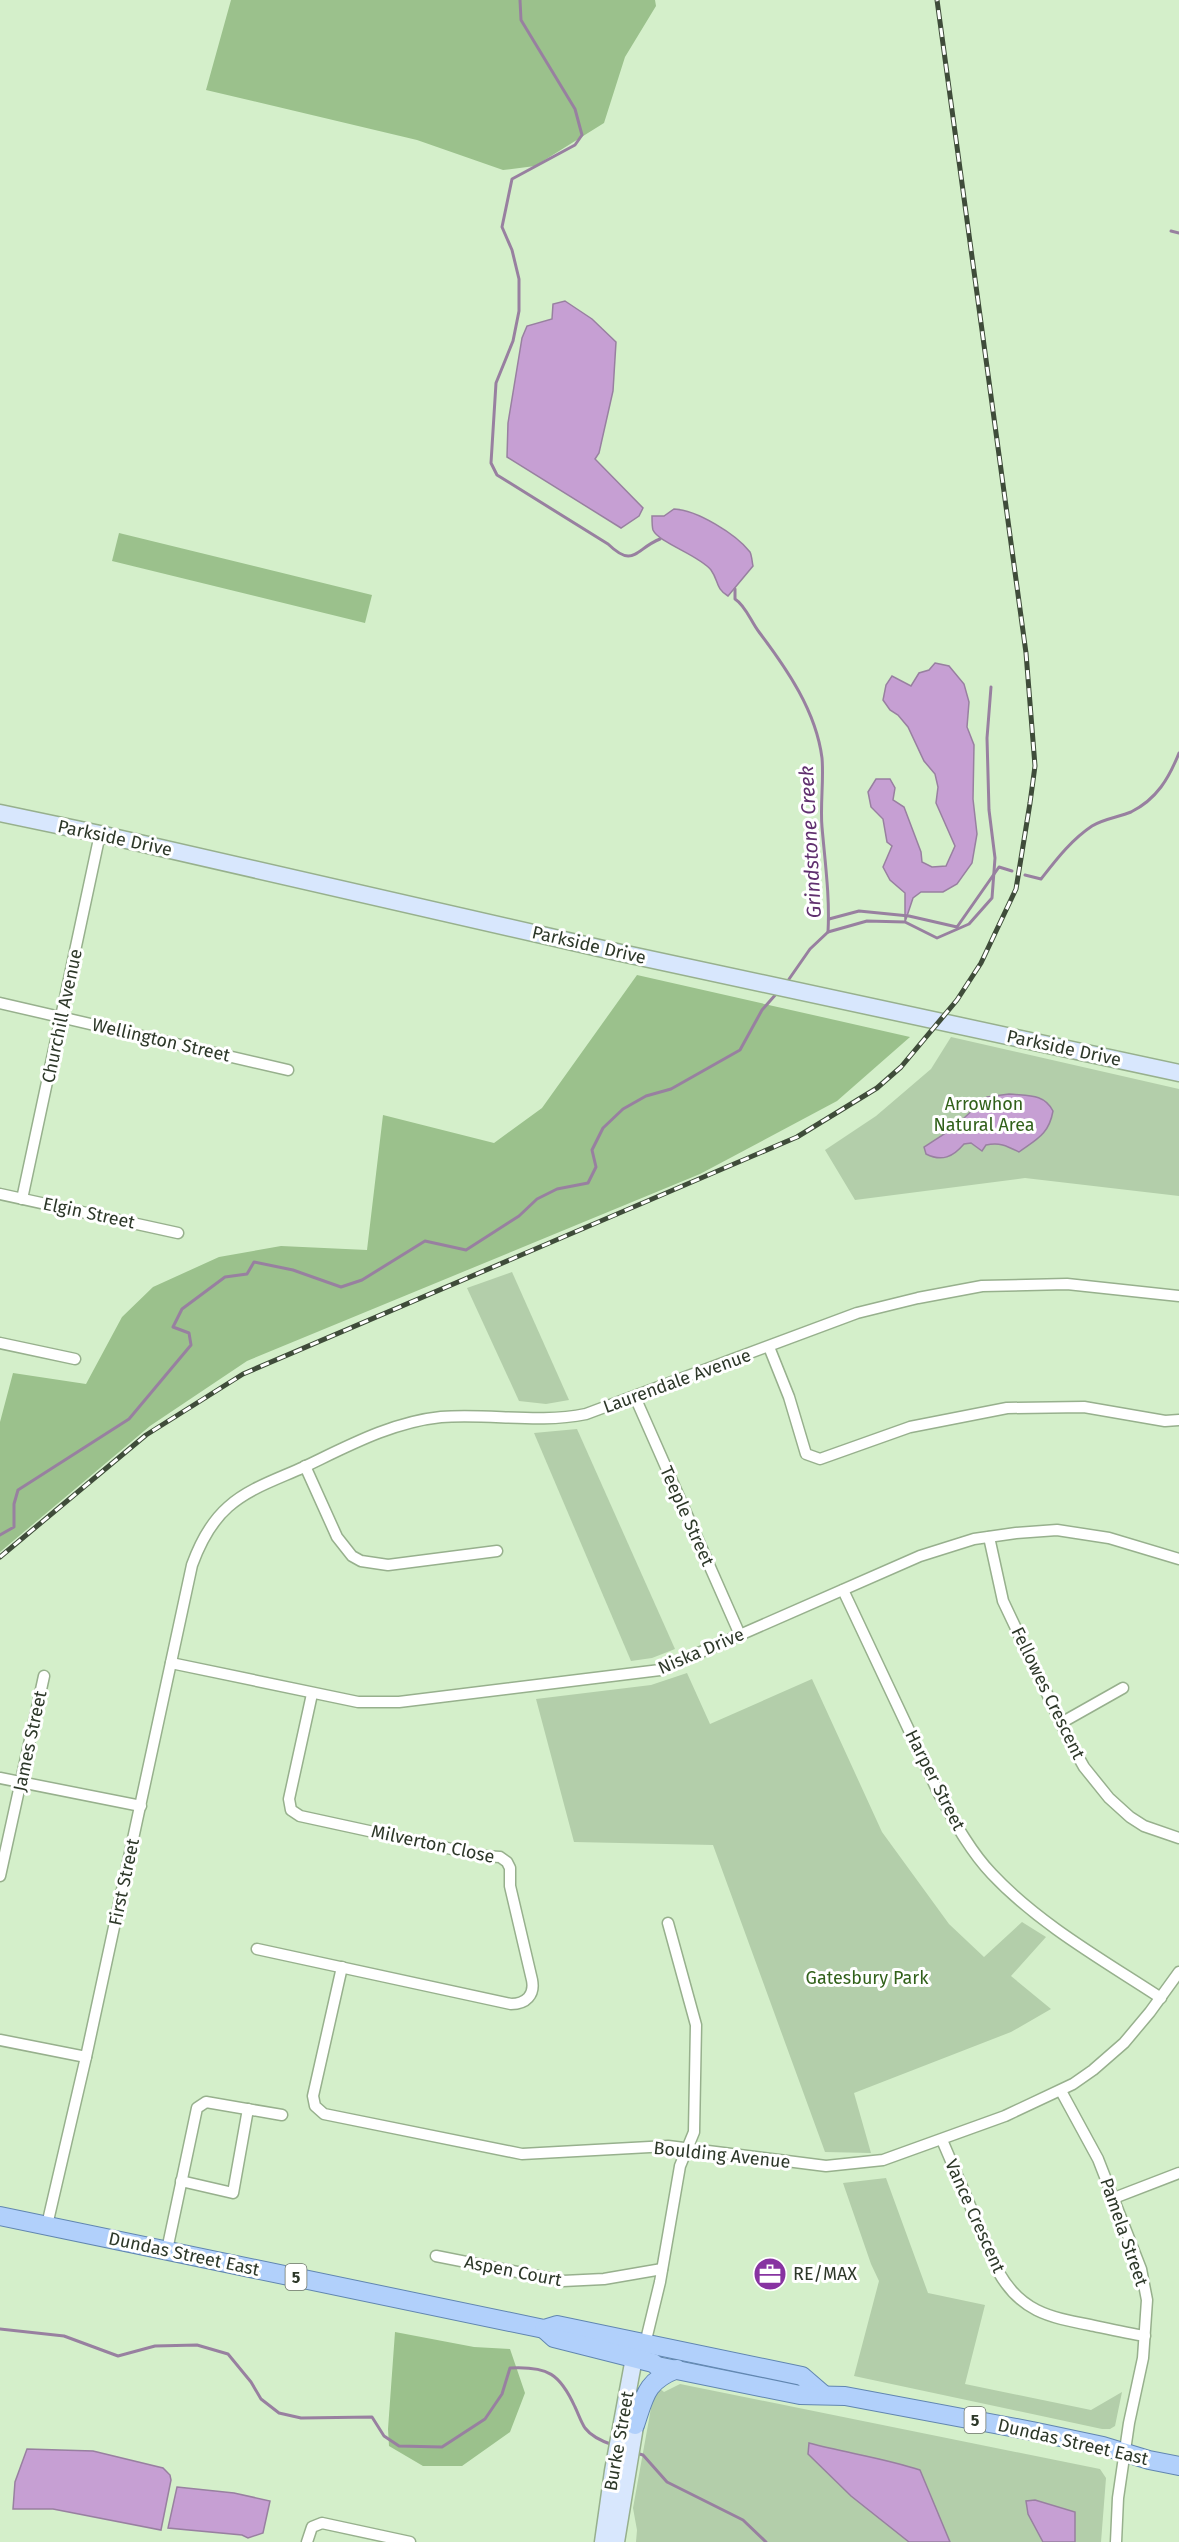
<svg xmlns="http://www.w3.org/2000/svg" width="1179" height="2542" font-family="'Fira Sans',sans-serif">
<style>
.green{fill:#b3ceaa}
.forest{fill:#9bc18c}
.water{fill:#c69fd3;stroke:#9880a0;stroke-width:1.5}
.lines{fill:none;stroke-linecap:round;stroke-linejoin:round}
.stream{stroke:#9880a0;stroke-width:3}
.street-casing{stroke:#97b08d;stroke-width:13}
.secondary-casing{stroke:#97b08d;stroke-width:19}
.primary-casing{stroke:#6186b0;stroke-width:20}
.street{stroke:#fff;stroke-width:10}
.secondary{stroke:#d8e7fd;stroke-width:16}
.primary{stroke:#b1d0fb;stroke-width:18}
.rail-casing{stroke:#3f4c3a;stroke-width:5}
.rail{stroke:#fff;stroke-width:3;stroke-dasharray:9;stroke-linecap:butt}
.labels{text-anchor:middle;stroke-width:6;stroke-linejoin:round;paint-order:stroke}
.shield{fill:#fff;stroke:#6c7469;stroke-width:1.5}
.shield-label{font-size:16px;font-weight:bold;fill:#2d3829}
.street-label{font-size:18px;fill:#2d3829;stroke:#fff}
.park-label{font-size:18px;fill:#31611a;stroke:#fff}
.poi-label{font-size:18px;fill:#2d3829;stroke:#fff;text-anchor:start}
.water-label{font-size:20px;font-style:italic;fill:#60306f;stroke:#fff}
</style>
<rect width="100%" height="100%" fill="#d4efca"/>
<g class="green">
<path d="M951,1037L1179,1089V1196L1025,1178L855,1200L825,1150L876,1116L931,1069Z"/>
<path d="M512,1272L569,1400L546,1404L519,1401L467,1288Z"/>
<path d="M577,1429L675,1649L652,1658L631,1661L534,1433Z"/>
<path d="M687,1673L710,1724L812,1679L882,1832L949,1924L984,1957L1022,1922L1046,1937L1011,1976L1051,2009L1011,2032L854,2093L871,2153L825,2152L713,1845L574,1842L536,1699L651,1685Z"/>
<path d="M886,2178L928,2293L985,2305L965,2384L1091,2410L1122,2392L1115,2426L1110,2429H1102L854,2376L879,2281L871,2264L843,2183Z"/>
<path d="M680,2384L1100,2469L1106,2478L1101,2542H636L637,2530L633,2508L653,2397L659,2388L664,2392Z"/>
</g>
<g class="forest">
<path d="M231,0H655L656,6L625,57L604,123L535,166L503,170L417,140L206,90Z"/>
<path d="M119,533L372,595L365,623L112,561Z"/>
<path d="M637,975L910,1037L837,1101L700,1174L247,1361L150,1426L0,1552V1422L13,1373L86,1384L122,1317L153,1287L219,1257L281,1246L367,1250L383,1115L494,1143L542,1108Z"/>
<path d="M395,2332L474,2347L510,2349L525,2393L510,2432L462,2466H423L389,2446L388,2429Z"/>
</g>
<g class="water">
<path d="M565,301L592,319L616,342L613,391L599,453L595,459L643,508L639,516L621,528L507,457L508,423L522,338L527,326L552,319L553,304Z"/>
<path d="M674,509C697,510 736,534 750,552C752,556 752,562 753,566L728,596C715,588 719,581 711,570C699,555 659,543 653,530C652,527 652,520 652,516H664Z"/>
<path d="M935,663L949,666L964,684L969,702L967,727L974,745L973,799L977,834L972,863L957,884L943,892H921L913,898L905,922V893L890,880L883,867L892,846L887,842L883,819L871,807L868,792L876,779H890L895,788L893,800L904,807L921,852L922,862L932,867L946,866L955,846L936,803L938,787L935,774L924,761L908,727L898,715L890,710L883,700L886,685L892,676L911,686L919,673L929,670Z"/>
<path d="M1009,1094C1027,1096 1044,1093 1053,1111C1049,1134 1037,1139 1019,1152C1007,1146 1000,1142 986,1145L982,1151L971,1143L964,1144C953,1157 942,1162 926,1154L924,1147L952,1129L987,1097Z"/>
<path d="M809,2443C846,2453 884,2458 920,2470L950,2542H909L851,2496L808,2454Z"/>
<path d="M27,2449L93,2451L163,2468L170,2475L171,2480L161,2530L53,2509H13L15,2482Z"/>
<path d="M177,2487L234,2493L270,2501L263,2533L248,2538L242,2535L168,2528Z"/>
<path d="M1035,2500L1075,2512V2542H1043L1028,2514L1026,2501Z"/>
</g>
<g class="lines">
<g class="stream">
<path d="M520,0L521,20L575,109L582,135L575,145L512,179L502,227L512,250L519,279V311L513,341L496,383L491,463L497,475L608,544C634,569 635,549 660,539"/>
<path d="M1171,231L1179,233"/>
<path d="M735,589V599C746,606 751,622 759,632C787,669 816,711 822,758C824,780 820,805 822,827C825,862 830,897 828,932L810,949L787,982"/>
<path d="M1025,875L1041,879C1056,860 1071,840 1092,826C1103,819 1119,817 1131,812C1157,799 1169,778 1179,753"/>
<path d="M829,919L859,911L909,916L957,927L999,867L1012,871"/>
<path d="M828,932L867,921L905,922L937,938L969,924L992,898L995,858L989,810L987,738L991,687"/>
<path d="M0,1535L14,1527V1504L18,1490L129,1419L191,1345L189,1333L173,1327L182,1309L225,1277L247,1274L254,1262L293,1270L341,1287L362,1280L425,1241L466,1250L519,1216L537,1199L557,1189L588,1183L596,1167L592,1150L603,1128L623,1109L646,1096L671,1089L740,1050L762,1010L777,993"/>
<path d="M0,2329L64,2336L118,2356L155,2346L197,2345L228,2354L251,2382L261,2399L279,2413L301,2418L372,2417L384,2436L399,2446L442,2447L485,2419L502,2394L510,2368C548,2366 560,2374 575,2407C578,2413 581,2422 585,2428C591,2436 604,2442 613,2445"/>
<path d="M636,2453L643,2455L667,2482L743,2520L766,2542"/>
</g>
<g class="street-casing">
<g id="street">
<path d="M0,1003L288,1070"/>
<path d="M0,1194L178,1233"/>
<path d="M22,1199L100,834"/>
<path d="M0,1343L75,1359"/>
<path d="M769,1347L789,1397L806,1454L820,1459L910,1427L1007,1408L1084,1407L1165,1421L1179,1420"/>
<path d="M635,1397L740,1635"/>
<path d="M305,1466L337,1537L352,1556L361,1561L388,1565L497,1551"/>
<path d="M989,1537L1003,1601L1070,1742L1084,1767L1109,1798L1130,1817L1144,1826L1179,1838"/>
<path d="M843,1590L939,1794C954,1821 970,1851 992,1874C1039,1924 1103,1960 1161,1998"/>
<path d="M171,1663L358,1702H399L660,1670L920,1556L974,1539L1016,1533L1057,1530L1109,1538L1179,1559"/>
<path d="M1061,1723L1123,1688"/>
<path d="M0,1778L141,1806"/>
<path d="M0,1876L44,1676"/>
<path d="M257,1949L511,2004C526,2004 535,1995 532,1980L510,1886V1868L507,1862L500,1857L484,1856L300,1816L291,1810L289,1799L312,1694"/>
<path d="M342,1967L313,2096L315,2106L324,2114L522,2154L668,2146L826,2166L883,2160L1005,2116L1073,2084L1093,2070L1124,2043L1150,2012L1179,1972"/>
<path d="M0,2040L86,2057"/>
<path d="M1061,2091L1098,2159L1141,2269L1147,2300L1143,2358L1129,2423L1118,2498L1116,2542"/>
<path d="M942,2140L998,2271C1020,2311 1048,2317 1090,2325C1109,2329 1127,2333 1145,2336"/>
<path d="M181,2181L233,2193L248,2109"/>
<path d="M1114,2198L1179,2173"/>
<path d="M47,2225L86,2057L192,1565C200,1543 211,1522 228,1507C249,1488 278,1479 304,1467C348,1446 392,1422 441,1417C489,1413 538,1424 586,1414L857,1313L918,1298L982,1286L1067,1284L1179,1296"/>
<path d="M167,2250L197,2108L206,2102L282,2115"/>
<path d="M436,2256L563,2281L604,2279L662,2269"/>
<path d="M645,2344L660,2282L680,2166L694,2132L696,2025L668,1923"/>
<path d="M307,2542L312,2527L322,2523L410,2542"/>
</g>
</g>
<g class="secondary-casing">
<g id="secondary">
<path d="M0,813L100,834L612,951L1179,1073"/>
<path d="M603,2542L613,2471L634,2358L642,2348"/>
<path d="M616,2542L637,2414"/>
</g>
</g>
<g class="primary-casing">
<g id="primary">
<path d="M0,2216L544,2329L557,2325L802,2376L824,2395"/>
<path d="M544,2329L554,2338L653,2363L657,2366L800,2395L845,2396L1032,2431L1103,2446L1149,2460L1179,2466"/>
<path d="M635,2425C645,2395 646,2381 677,2369"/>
</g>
</g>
<use href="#street" class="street"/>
<use href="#secondary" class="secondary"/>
<use href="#primary" class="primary"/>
<g class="rail-casing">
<path id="rail" d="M0,1557L146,1435L243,1374L797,1137L877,1088L901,1067L957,1000L981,963L1016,889L1030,803L1035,766L1026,653L937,0"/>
</g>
<use href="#rail" class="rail"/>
</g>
<defs>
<g id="office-disc" transform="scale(1.725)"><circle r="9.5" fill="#8733a1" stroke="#fff"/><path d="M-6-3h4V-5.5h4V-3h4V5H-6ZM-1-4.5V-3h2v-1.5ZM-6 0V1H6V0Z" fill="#fff"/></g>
</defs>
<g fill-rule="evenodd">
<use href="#office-disc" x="770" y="2274"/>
</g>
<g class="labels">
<g class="shield">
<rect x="285.5" y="2264" width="21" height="26" rx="4.5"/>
<rect x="964.5" y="2407" width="21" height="26" rx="4.5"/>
</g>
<g class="shield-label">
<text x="296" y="2283">5</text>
<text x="975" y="2426">5</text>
</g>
<g class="street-label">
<text transform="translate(115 838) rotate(12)" y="6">Parkside Drive</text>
<text transform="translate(589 945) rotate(13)" y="6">Parkside Drive</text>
<text transform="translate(62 1016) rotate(-78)" y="6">Churchill Avenue</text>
<text transform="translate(161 1040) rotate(13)" y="6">Wellington Street</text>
<text transform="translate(1064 1048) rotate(12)" y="6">Parkside Drive</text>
<text transform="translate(89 1213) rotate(12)" y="6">Elgin Street</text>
<text transform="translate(677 1381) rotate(-20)" y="6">Laurendale Avenue</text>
<text transform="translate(687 1516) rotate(66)" y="6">Teeple Street</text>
<text transform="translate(701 1651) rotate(-23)" y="6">Niska Drive</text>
<text transform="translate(1048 1693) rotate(64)" y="6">Fellowes Crescent</text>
<text transform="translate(30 1741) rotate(-78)" y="6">James Street</text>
<text transform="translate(935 1780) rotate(63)" y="6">Harper Street</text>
<text transform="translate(433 1844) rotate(12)" y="6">Milverton Close</text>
<text transform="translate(124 1882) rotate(-78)" y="6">First Street</text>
<text transform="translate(722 2155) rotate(6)" y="6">Boulding Avenue</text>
<text transform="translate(975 2216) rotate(66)" y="6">Vance Crescent</text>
<text transform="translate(1124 2232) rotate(71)" y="6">Pamela Street</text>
<text transform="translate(184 2254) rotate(12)" y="6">Dundas Street East</text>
<text transform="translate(513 2271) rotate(11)" y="6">Aspen Court</text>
<text transform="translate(619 2441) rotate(-80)" y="6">Burke Street</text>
<text transform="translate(1073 2442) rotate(13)" y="6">Dundas Street East</text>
</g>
<g class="park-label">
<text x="984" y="1110">Arrowhon<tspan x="984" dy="21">Natural Area</tspan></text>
<text x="867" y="1984">Gatesbury Park</text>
</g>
<g class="poi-label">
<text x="793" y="2280">RE/MAX</text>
</g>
<g class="water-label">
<text transform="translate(810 842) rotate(-93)" y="7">Grindstone Creek</text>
</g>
</g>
</svg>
